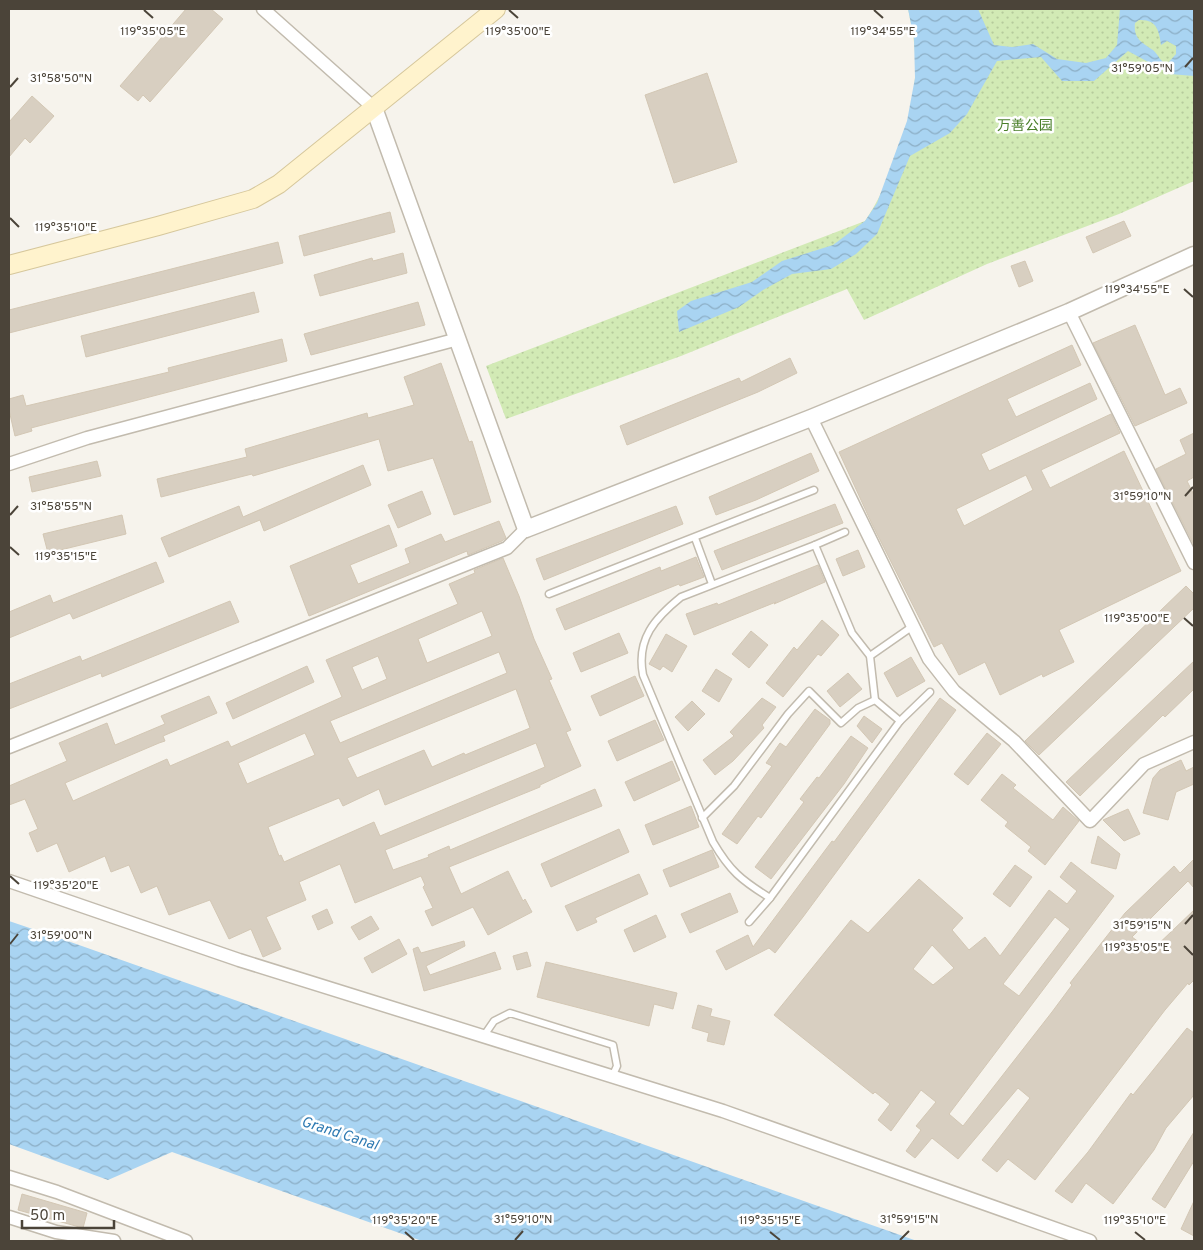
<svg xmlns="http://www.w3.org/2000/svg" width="1203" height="1250" font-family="Overpass,'Noto Sans SC',sans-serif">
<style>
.park{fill:url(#park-dots)}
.water{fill:url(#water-waves);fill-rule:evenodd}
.building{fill:#d8cfc1;stroke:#d3c7b4;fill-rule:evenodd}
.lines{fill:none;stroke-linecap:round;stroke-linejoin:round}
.service-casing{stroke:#c2bbae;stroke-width:9}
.minor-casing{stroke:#c2bbae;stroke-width:15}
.tertiary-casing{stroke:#c2bbae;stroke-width:19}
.secondary-casing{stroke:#d6c79b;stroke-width:20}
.service{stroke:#fff;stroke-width:6}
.minor{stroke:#fff;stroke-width:12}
.tertiary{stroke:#fff;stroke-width:16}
.secondary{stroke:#fff3cd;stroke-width:18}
.ticks{fill:none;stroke:#4b4439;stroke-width:2}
.labels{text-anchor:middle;stroke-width:5;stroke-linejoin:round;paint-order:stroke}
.park-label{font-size:14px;fill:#4a7f2a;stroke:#fff}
.water-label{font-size:15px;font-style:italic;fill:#2e7ab2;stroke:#fff}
.ticks-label{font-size:12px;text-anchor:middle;fill:#4b4439;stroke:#fff;stroke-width:5;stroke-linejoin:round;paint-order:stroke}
</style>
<defs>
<pattern id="park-dots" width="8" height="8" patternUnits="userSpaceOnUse" patternTransform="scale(1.25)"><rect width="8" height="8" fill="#d2eab5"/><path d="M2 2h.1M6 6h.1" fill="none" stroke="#b6ca9c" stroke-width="1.8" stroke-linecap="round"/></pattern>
<pattern id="water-waves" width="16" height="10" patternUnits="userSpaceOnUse" patternTransform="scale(1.25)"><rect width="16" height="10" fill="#a9d4f2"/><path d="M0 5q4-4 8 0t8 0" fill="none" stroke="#8caec5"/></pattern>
</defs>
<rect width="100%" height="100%" fill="#f6f3ec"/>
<path class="park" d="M908,9H1194V181L1119,214L987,264L864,320L847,289L681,356L506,419L486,366L865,221C890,185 913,121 915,77C917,54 913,31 908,9Z"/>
<g class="water">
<path d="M908,9H978L994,45L1012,47L1033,44L1057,59L1086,63L1106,58L1117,45L1120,9H1194V76L1170,74L1128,51L1094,81H1062L1041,57L997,61L967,114L950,133L910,156L877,234L856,254L831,269L792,274L763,290L739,307L679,332L677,311L691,301L752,282L782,261L833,245L865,221L877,203L907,121L915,78L914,39ZM1139,20C1157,19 1159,31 1161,45L1167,41L1176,46V54L1167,64C1159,61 1159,55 1153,50C1143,43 1133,39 1135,23Z"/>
<path d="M9,921L62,939L917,1241H422L172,1152L108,1180L9,1144Z"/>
</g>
<g class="building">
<path d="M186,9H211L223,19L150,102L143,95L138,101L120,86Z"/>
<path d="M707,73L737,162L674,183L645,95Z"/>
<path d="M32,96L54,116L30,143L25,138L9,157V122Z"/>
<path d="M390,212L395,232L304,256L299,236Z"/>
<path d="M1124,221L1131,236L1093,253L1086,237Z"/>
<path d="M278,242L283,263L9,333V310Z"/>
<path d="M403,253L407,273L320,296L314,275L372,258L373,261Z"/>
<path d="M1025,261L1033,281L1019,287L1011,266Z"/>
<path d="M254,292L259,312L86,357L81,336Z"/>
<path d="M418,302L425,325L311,355L304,334Z"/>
<path d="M1135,325L1165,395L1180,388L1187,403L1135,426L1093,343Z"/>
<path d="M282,339L287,361L31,428L32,431L15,436L9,410V399L23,395L26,406L169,372L168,368Z"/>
<path d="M1072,345L1081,365L1007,399L1016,417L1090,383L1097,399L981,454L989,471L1111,414L1120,433L1041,470L1050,488L1124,451L1181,571L1059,630L1074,662L1043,677L1042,674L1000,695L985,662L959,675L942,643L934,647L872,524L839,452ZM1026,475L1033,490L964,526L956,509Z"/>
<path d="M790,358L797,373L758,392L627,445L620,426L739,378L741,382Z"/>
<path d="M441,363L469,442L472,441L491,502L454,515L433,458L388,471L379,439L253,476L252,474L161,497L157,479L247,457L245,449L367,413L368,418L414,405L404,377Z"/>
<path d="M1194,433V477L1187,481L1194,495V545L1156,469L1186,454L1180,440Z"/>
<path d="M811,453L819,471L756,500L716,515L709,497Z"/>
<path d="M97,461L101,476L32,492L29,477Z"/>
<path d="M363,465L371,485L264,531L260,520L169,557L161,538L239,506L243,517Z"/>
<path d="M422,491L431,514L398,528L388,505Z"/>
<path d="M835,504L843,523L722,570L714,551Z"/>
<path d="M676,506L683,524L544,580L536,559Z"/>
<path d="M122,515L126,534L48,553L43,534Z"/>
<path d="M499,521L506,538L502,541L468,555L467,551L309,616L290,566L389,525L397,546L350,565L358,584L410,563L405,549L441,534L445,542Z"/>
<path d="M858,550L865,567L843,576L836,559Z"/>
<path d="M696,557L704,577L680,586L679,584L565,630L556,609L660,567L661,571Z"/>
<path d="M503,558L519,596L534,639L552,679L549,680L571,730L566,732L581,766L540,785V787L385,850L393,870L429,857L428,855L449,846L450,850L595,789L602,806L449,867L461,894L508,871L523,901L525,899L532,912L488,935L473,907L432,926L425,911L433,908L423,887L425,885L421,876L355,903L340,864L299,882L306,900L266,917L281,949L263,957L251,929L229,939L210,900L169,915L157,886L141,893L129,865L111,872L105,856L69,872L57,843L37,852L29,833L38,829L25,799L9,805V786L67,761L59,743L107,723L115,745L165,724L161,716L209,696L217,713L163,736L165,741L159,743L65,783L73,801L167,759L170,766L228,741L231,747L342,697L326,660L458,604L449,584L475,573L474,570ZM482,611L492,636L427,663L418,639ZM499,652L507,673L340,743L330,721ZM378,656L387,679L362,690L352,667ZM516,689L530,728L465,755L464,753L432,767L424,750L357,778L347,758ZM305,733L315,755L247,784L238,763ZM536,743L545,767L380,836L374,822L284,862L281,855L279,856L268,827L339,798L343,806L379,789L385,805Z"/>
<path d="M156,562L164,582L73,619L70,613L9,638V612L50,595L53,603Z"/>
<path d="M818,565L825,582L774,604L776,602L694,635L686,614L717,603L718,605Z"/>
<path d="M1186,586L1194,594V608L1039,755L1025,741Z"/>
<path d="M230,601L239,622L102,677L101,673L9,709V684L80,656L82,661Z"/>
<path d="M822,620L839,635L821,656L818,654L783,697L766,683L794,647L797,650Z"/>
<path d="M751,631L768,645L749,668L732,654Z"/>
<path d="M619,633L628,653L581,672L573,653Z"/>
<path d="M666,634L687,646L672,672L663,666L660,670L649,664Z"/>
<path d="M911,657L925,681L897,697L884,673Z"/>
<path d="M1194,661V689L1165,717L1163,715L1080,796L1066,782Z"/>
<path d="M307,666L314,682L233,719L226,703Z"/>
<path d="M716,669L732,679L719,702L702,691Z"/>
<path d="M848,673L862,689L840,707L827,691Z"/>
<path d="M635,676L644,696L600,716L591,696Z"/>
<path d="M762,698L776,707L762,725L764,728L733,761L715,775L703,760L734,736L730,732Z"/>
<path d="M940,698L956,710L803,917L775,953L769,948L726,970L716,951L748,935L753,947L832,841L834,842Z"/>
<path d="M692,701L705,714L688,731L675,717Z"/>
<path d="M815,709L830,720V724L761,818L758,816L737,844L722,834L772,766L766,763L780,743L786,747Z"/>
<path d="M864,716L882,729L872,743L857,726Z"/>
<path d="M655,720L664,740L617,761L608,741Z"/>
<path d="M987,733L1001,744L968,785L954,774Z"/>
<path d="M851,736L868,748L844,784L771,879L755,867L804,802L800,799L817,777L819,778Z"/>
<path d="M1181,760L1186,771L1194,767V784L1176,792L1168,820L1143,813L1153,778L1160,770Z"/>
<path d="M672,761L680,780L634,801L625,782Z"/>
<path d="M1002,774L1016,785L1013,788L1053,820L1063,807L1079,821L1045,865L1028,851L1031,847L1005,826L1008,822L981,800Z"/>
<path d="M691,806L699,827L653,845L645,825Z"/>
<path d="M1128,809L1140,834L1124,841L1103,820Z"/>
<path d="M619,829L629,852L551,887L541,864Z"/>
<path d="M1098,836L1120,854L1116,869L1091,863Z"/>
<path d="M712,850L719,867L670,887L663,870Z"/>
<path d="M1194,859V888L1188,881L1132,937L1151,951L1194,910V980L1189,985L1188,983L1165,1010L1035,1180L1008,1159L997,1172L982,1160L1030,1098L1018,1088L958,1159L932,1138L915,1158L906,1151L921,1130L916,1126L936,1102L921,1090L891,1131L878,1120L890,1104L875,1092L873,1094L774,1015L851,920L868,933L919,879L963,918L952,930L969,950L985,937L1000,956L1049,890L1067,904L1077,891L1060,877L1071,862L1114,896L949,1114L963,1126L1052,1012L1072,985L1070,983L1125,913L1174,866L1180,873ZM1055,917L1070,929L1019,996L1003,984ZM932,945L954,968L933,985L913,969Z"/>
<path d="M1015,865L1032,877L1010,907L993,894Z"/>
<path d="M639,874L648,894L595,918L597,922L577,931L565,906Z"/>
<path d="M730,893L738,912L690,933L681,914Z"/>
<path d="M327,909L333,923L318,930L312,916Z"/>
<path d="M656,915L666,937L634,952L624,930Z"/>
<path d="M371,916L379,929L359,940L351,927Z"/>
<path d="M399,939L407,954L372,973L364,958Z"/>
<path d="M464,941L465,946L426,966L430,975L495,952L501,969L424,991L413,949L418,947L421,953Z"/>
<path d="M527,952L531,966L517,970L513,956Z"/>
<path d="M546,962L677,993L673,1009L654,1004L649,1026L537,997Z"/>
<path d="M698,1005L712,1009L710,1016L730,1021L724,1045L707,1041L709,1033L692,1028Z"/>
<path d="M1187,1028L1194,1033V1095L1166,1128L1154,1150L1113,1204L1086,1183L1072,1203L1055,1191L1088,1152L1131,1093L1133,1095Z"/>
<path d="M1194,1132V1161L1165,1208L1152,1199Z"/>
<path d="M22,1194L87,1213L83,1228L18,1210Z"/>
<path d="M1194,1201V1236L1181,1229Z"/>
</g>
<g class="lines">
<g class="service-casing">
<g id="service">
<path d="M845,532L815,545L852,633L870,656L875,700"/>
<path d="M695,538L712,584"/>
<path d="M549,594L814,490"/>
<path d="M870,656L913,626"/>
<path d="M702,818L734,786L788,714L809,691L841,723L858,708L875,700L900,721"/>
<path d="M770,898C741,880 730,871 713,842L643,675C636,639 655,618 681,597L815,545"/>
<path d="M749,922L770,898L900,721L930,692"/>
<path d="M483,1037L494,1021L510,1013L613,1045L617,1066L612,1077"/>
</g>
</g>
<g class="minor-casing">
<g id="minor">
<path d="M263,9L374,108"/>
<path d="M1069,312L1194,563"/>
<path d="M811,418L929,659L954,691L1014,741L1090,821L1144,764L1194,742"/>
<path d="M9,464L87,438L458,339"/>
<path d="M9,747L507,548L526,529"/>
<path d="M9,881L239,960L723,1111L1090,1241"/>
<path d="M9,1177L57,1192L186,1241"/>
<path d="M9,1217L56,1232L114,1241"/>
</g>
</g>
<g class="tertiary-casing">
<path id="tertiary" d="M374,108L526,529L811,418L1069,312L1194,255"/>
</g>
<g class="secondary-casing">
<path id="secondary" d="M9,265L158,226L253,199L279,184L496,9"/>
</g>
<use href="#service" class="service"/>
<use href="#minor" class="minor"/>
<use href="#tertiary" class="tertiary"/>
<use href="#secondary" class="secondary"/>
</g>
<path class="ticks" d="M144,10L153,18M509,10L518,18M874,10L883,18M1185,67L1193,58M10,87L18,78M10,218L19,227M1184,289L1193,297M1185,496L1193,487M10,515L18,506M10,547L19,555M1184,618L1193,626M10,876L19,884M1185,924L1193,915M10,944L18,934M1184,946L1193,955M405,1232L414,1240M770,1232L780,1240M1135,1232L1145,1240M515,1240L523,1231M900,1240L909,1231"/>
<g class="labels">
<g class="park-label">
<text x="1025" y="130">万善公园</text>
</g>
<g class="water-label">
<text transform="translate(340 1133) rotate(18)" y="5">Grand Canal</text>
</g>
</g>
<g class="ticks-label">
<text x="153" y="35">119°35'05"E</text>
<text x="518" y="35">119°35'00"E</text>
<text x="883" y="35">119°34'55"E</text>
<text x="1142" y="72">31°59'05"N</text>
<text x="61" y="82">31°58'50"N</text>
<text x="66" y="231">119°35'10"E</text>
<text x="1137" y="293">119°34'55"E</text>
<text x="1142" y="500">31°59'10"N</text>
<text x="61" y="510">31°58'55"N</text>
<text x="66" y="560">119°35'15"E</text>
<text x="1137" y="622">119°35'00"E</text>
<text x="66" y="889">119°35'20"E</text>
<text x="1142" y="929">31°59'15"N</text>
<text x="61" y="939">31°59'00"N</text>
<text x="1137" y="951">119°35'05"E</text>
<text x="523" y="1223">31°59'10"N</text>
<text x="909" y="1223">31°59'15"N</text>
<text x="405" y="1224">119°35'20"E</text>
<text x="770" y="1224">119°35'15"E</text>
<text x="1135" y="1224">119°35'10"E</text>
</g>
<rect width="1203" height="1250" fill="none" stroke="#4b4439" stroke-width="20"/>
<path d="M22 1220v8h92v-8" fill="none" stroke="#4b4439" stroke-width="2.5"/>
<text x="30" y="1220" font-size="15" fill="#4b4439" stroke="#ffffff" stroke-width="4" paint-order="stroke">50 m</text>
</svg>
